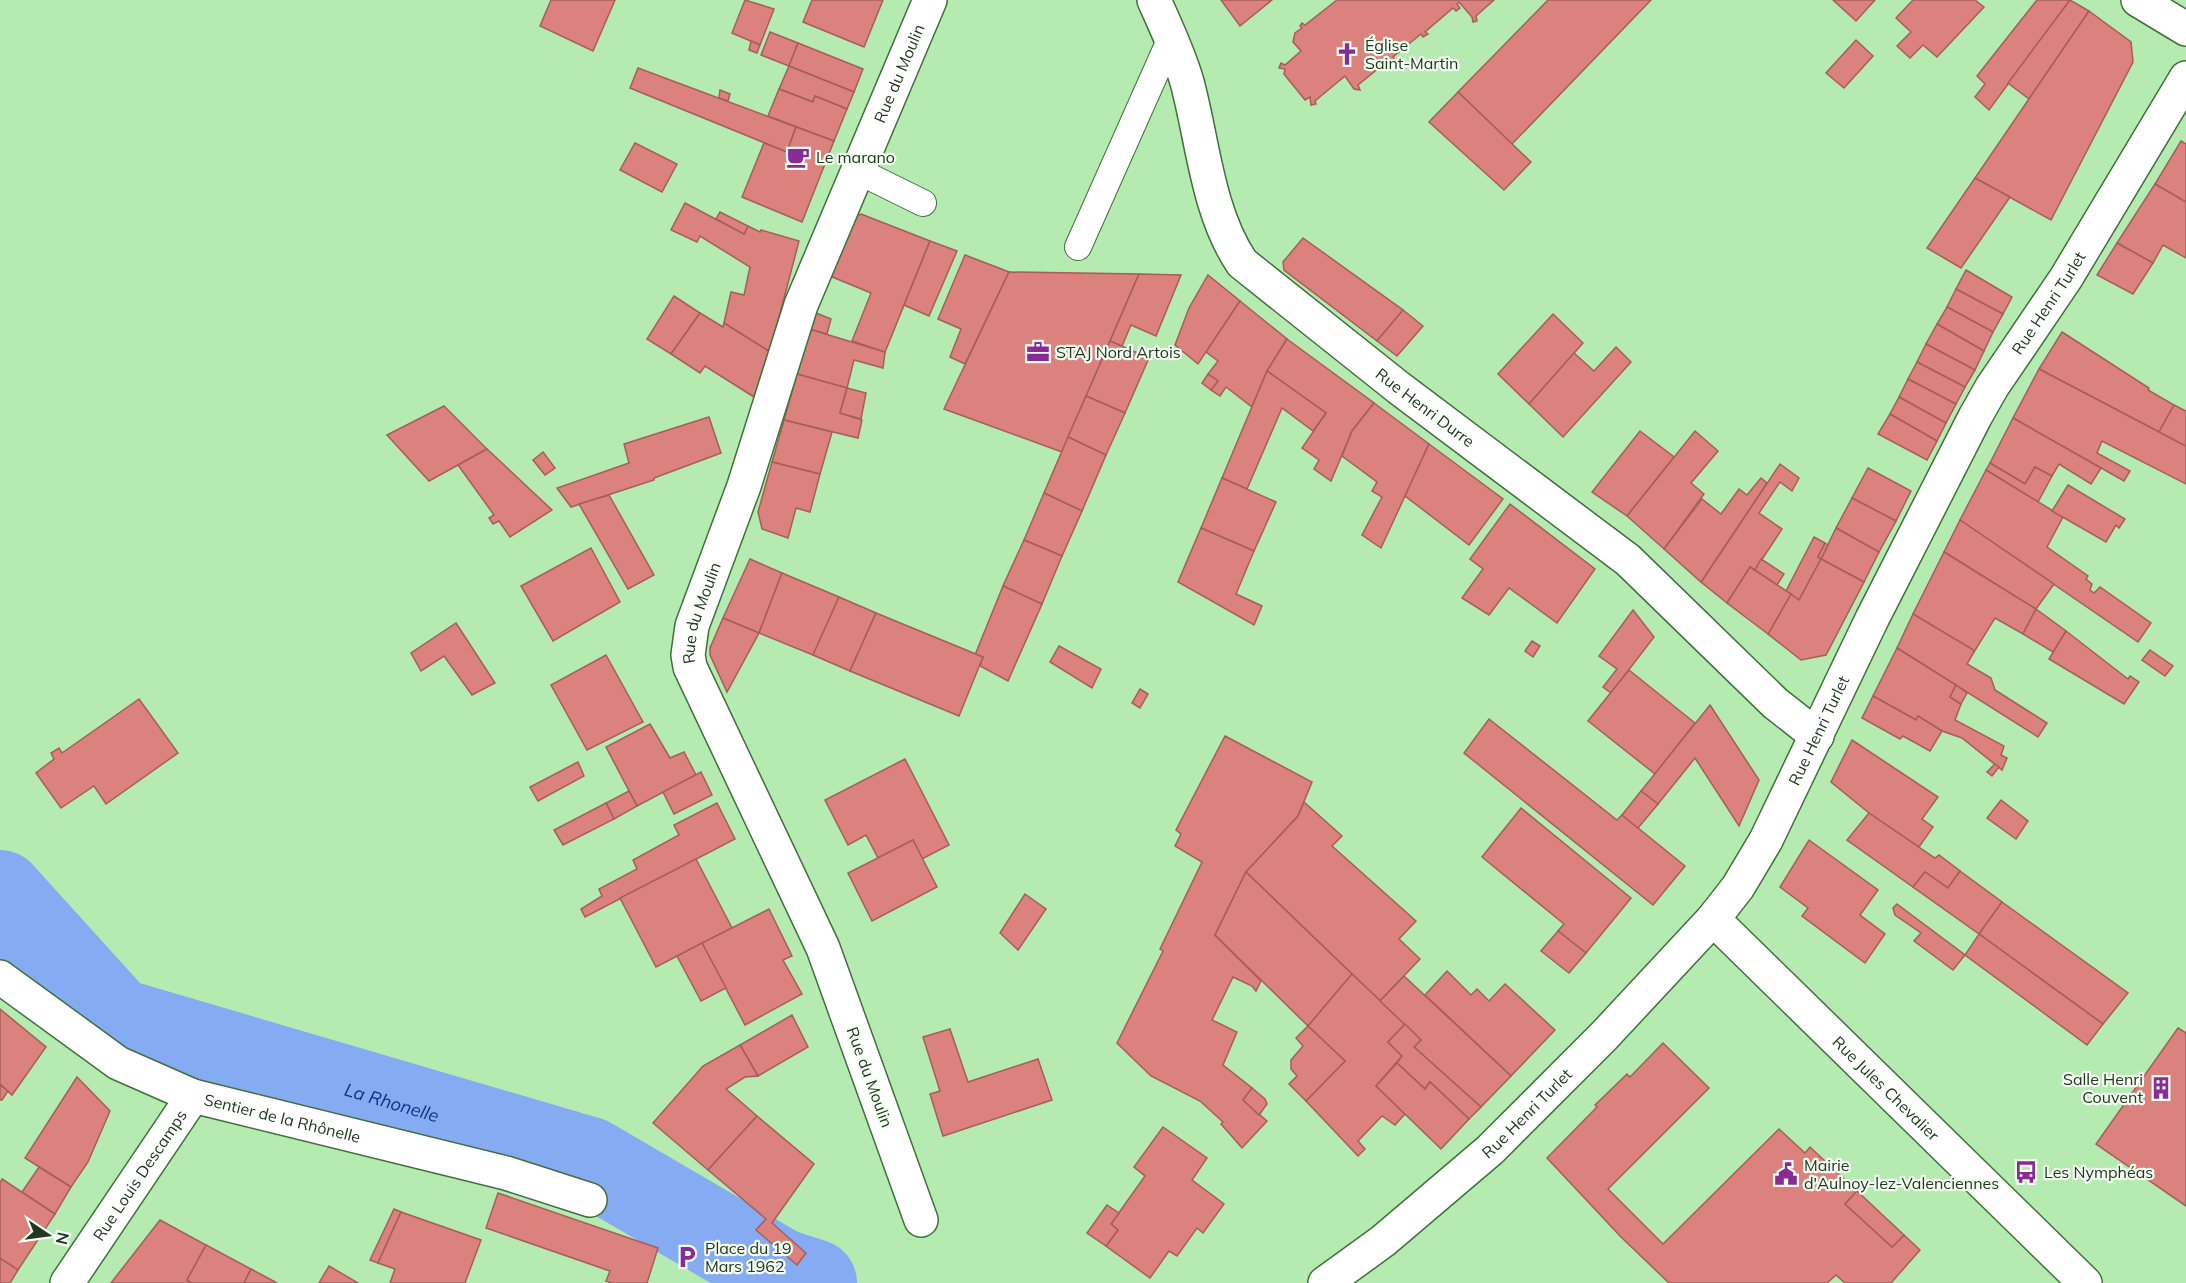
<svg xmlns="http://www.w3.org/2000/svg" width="2186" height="1283" font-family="Mulish,sans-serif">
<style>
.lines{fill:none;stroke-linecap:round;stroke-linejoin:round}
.river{stroke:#85abf2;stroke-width:88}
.building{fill:#db817e;stroke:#a65d5b;stroke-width:1.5}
.lane-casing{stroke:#40703c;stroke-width:28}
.street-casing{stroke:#40703c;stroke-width:36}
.secondary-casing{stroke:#40703c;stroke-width:36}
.lane{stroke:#fff;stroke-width:26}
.street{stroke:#fff;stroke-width:33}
.secondary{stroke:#fff;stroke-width:33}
.labels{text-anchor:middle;stroke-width:4.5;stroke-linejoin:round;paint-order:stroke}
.poi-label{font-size:16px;fill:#223720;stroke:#f4fef2;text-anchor:start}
.street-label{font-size:16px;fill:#223720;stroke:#f4fef2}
.water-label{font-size:18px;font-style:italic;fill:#0c3383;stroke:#f4fef2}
</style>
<rect width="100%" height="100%" fill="#b5eab0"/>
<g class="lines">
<path class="river" id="s1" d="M0,894L116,1022L589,1161L779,1272L813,1283"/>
</g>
<g class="building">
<path d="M551,0H615L593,51L540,26Z"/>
<path d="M745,0L774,9L760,45L732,33Z"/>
<path d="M812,0H883L864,47L803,22Z"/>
<path d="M1221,0H1272L1240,26Z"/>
<path d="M1337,0H1494L1476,16L1477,21L1473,22L1472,17L1459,2L1457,4L1460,8L1456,11L1453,8L1425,32L1428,34L1423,37L1421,34L1393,57L1395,60L1392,63L1389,60L1358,85L1360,90L1354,89L1345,76L1315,101L1316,104L1311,105L1310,97L1305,100L1284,74L1285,69L1279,68L1281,63L1285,65L1301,51L1293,42L1295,33L1302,28L1300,26L1302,23L1305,25Z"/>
<path d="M1548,0H1651L1512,144L1458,92Z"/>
<path d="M1833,0H1875L1856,21Z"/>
<path d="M1913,0H1975L1984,7L1937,57L1923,45L1910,58L1897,46L1911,32L1896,18Z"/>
<path d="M2037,0H2070L1989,110L1975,97L1985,84L1977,76Z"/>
<path d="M2070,0L2089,11L2029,99L2008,83Z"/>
<path d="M2089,11L2131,42L2133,62L2051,220L1975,178Z"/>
<path d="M770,32L798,43L789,66L761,55Z"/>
<path d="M1856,40L1873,56L1844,88L1826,73Z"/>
<path d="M751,41L760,45L757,53L749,50Z"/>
<path d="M798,43L863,69L854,92L789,66Z"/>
<path d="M789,66L854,92L847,109L815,96L813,102L779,89Z"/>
<path d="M638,68L796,127L787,152L630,88Z"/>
<path d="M779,89L813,102L815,96L847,109L834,141L768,116Z"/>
<path d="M720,90L730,94L728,101L719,98Z"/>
<path d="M1458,92L1531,162L1504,190L1429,122Z"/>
<path d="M796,127L834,141L802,222L742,197L764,143L787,152Z"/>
<path d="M2181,141L2186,144V202L2155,184Z"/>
<path d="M635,143L677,164L662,192L620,170Z"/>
<path d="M1975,178L2010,197L1961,268L1927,248Z"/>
<path d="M2155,184L2186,202V258L2163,245L2153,263L2117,243Z"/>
<path d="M685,203L744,234L748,226L760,232L761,230L799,241L770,352L724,323L731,292L744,295L750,267L700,236L697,242L671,230Z"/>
<path d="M720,212L748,226L744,234L716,219Z"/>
<path d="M861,214L930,241L885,352L852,341L871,293L830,276L855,217Z"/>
<path d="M1303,238L1403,310L1377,341L1284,270L1283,262Z"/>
<path d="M930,241L957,251L929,316L904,305Z"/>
<path d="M2117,243L2153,263L2133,294L2097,275Z"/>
<path d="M965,255L1009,272L965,364L950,357L961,329L938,319Z"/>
<path d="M1966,270L2012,297L2003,314L1956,289Z"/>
<path d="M1009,272L1139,274L1062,452L944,409Z"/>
<path d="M1139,274L1181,275L1156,336L1131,325L1122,346L1110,341Z"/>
<path d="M1208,275L1240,301L1198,364L1175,345L1189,308Z"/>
<path d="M1956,289L2003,314L1993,332L1947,307Z"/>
<path d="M674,296L700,313L671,354L647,339Z"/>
<path d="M1240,301L1287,339L1267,371L1252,407L1226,387L1220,396L1211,390L1218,381L1208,374L1218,361L1206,352Z"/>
<path d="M1947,307L1993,332L1984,351L1937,324Z"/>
<path d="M1403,310L1423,326L1397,356L1377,341Z"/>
<path d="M700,313L723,327L724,323L770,352L754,397L705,366L700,373L671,354Z"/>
<path d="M816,313L831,319L827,334L809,329Z"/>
<path d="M1553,314L1583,343L1529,404L1498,374Z"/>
<path d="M1937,324L1984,351L1975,370L1926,344Z"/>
<path d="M809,329L885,352L883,368L854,360L847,388L797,374Z"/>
<path d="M2062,332L2149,388L2148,390L2174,405L2159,432L2039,369Z"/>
<path d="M1287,339L1374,403L1352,431L1331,481L1314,469L1319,460L1302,448L1326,413L1267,371Z"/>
<path d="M1110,341L1149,358L1125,413L1086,396Z"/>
<path d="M1926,344L1975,370L1965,387L1917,362Z"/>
<path d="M1616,347L1631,362L1563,437L1529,404L1574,353L1594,371Z"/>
<path d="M1917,362L1965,387L1956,404L1908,379Z"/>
<path d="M2039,369L2186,446V484L2102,441L2097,453L2130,471L2124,481L2013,418Z"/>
<path d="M1267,371L1326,413L1313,431L1282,408L1247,489L1222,478Z"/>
<path d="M797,374L847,388L840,413L862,420L858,438L784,420Z"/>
<path d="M1208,374L1218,381L1211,390L1202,383Z"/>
<path d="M1908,379L1956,404L1946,423L1899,397Z"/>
<path d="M847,388L866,393L861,419L840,413Z"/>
<path d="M1086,396L1125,413L1106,455L1068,437Z"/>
<path d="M1899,397L1946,423L1937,441L1890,414Z"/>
<path d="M1374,403L1429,444L1381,548L1362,535L1382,497L1372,491L1377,482L1342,456L1352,431Z"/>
<path d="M2174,405L2186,411V446L2159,432Z"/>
<path d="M444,406L487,449L429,481L387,435Z"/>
<path d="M1890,414L1937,441L1927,460L1878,434Z"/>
<path d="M709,417L721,453L654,478V480L571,507L557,488L629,463L624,444Z"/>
<path d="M2013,418L2101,468L2091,484L2059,464L2052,476L2035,467L2025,484L1990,463Z"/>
<path d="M784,420L832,432L820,474L772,462Z"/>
<path d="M1640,431L1674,457L1627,516L1592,492Z"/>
<path d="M1695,431L1718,451L1691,483L1704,494L1664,549L1627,516Z"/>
<path d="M1068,437L1106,455L1082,511L1044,493Z"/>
<path d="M1429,444L1503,499L1469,545L1405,496Z"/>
<path d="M487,449L552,510L510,537L499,521L493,524L489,518L494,515L458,465Z"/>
<path d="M543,452L555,468L545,475L533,460Z"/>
<path d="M772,462L820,474L810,512L796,508L788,538L762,529L758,512Z"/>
<path d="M1990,463L2025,484L2035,467L2052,476L2038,502L1986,470Z"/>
<path d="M1780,464L1799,478L1792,491L1780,482L1759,513L1782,529L1755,570L1750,567L1727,603L1701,582Z"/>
<path d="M1868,468L1911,491L1896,521L1852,498Z"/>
<path d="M1986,470L2063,517L2047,547L2088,576L2086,579L2092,584L2090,590L2094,593L2100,587L2151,623L2138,642L1960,520Z"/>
<path d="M1222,478L1276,502L1254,551L1201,528Z"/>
<path d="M1761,478L1767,483L1701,582L1664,549L1702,499L1721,514L1739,489L1747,495Z"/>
<path d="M2068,485L2125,519L2119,528L2116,525L2106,542L2052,511Z"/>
<path d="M1044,493L1082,511L1062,556L1024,540Z"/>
<path d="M609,495L654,575L628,589L579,504Z"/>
<path d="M1852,498L1896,521L1879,552L1836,528Z"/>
<path d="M1510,504L1595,569L1557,623L1509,588L1489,615L1462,598L1483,569L1470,559Z"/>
<path d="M1960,520L2054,584L2036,609L1944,552Z"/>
<path d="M1201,528L1254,551L1236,594L1262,606L1254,625L1178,582Z"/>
<path d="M1836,528L1879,552L1864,582L1821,559Z"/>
<path d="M1814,537L1825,543L1818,557L1821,559L1799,600L1786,591Z"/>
<path d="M1024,540L1062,556L1042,604L1003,586Z"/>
<path d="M1825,543L1828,545L1821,559L1818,557Z"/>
<path d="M591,548L620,602L553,641L521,586Z"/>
<path d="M1944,552L2036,609L2023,634L1995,618L1974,652L1913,614Z"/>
<path d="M750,559L782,573L759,633L723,618Z"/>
<path d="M1761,559L1784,574L1777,585L1755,570Z"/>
<path d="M1821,559L1864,582L1826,655L1801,660L1768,634L1791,594L1799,600Z"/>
<path d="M1750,567L1791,594L1768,634L1727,603Z"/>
<path d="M782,573L839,597L813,655L759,633Z"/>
<path d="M1003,586L1042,604L1008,681L980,666L983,657L975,655Z"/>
<path d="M839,597L876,613L850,671L813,655Z"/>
<path d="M2036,609L2066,631L2053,652L2023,634Z"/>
<path d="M1633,610L1654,637L1611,693L1603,687L1617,669L1599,656Z"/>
<path d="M876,613L983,657L959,716L850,671Z"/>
<path d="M1913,614L1972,649L1974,652L1967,664L1991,678L1995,690L2047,723L2038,737L1897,648Z"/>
<path d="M723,618L759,633L727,692L710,655V648Z"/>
<path d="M456,623L495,683L472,695L444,656L421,671L411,653Z"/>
<path d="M2066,631L2128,679L2130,676L2139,682L2124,704L2049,659Z"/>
<path d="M1532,641L1540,646L1533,657L1525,651Z"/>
<path d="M1059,646L1101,669L1092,688L1050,662Z"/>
<path d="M1897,648L1956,685L1950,697L1961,704L1955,720L2004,746L2001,755L2007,758L2002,770L1962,738L1942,731L1918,716L1916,720L1873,696Z"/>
<path d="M2150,650L2173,666L2165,676L2142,660Z"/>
<path d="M606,655L643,722L587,750L551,685Z"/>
<path d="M1629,670L1695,723L1655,774L1588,721Z"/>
<path d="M1956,685L1967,693L1961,704L1950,697Z"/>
<path d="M1140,689L1148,694L1140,708L1132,703Z"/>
<path d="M1873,696L1916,720L1918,716L1942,731L1930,751L1903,736L1900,739L1862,718Z"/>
<path d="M139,699L178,753L106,804L94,786L61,808L36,773L54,759L51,753L59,748L62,753Z"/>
<path d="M1710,705L1759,780L1739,826L1695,758L1658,804L1641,791Z"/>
<path d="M1489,719L1617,820L1622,815L1685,866L1653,905L1464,753Z"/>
<path d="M650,724L670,758L684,752L696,775L637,806L606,747Z"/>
<path d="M1225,736L1312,782L1298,816L1246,872L1215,935L1261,981L1256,991L1252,986L1233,977L1212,1020L1237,1032L1223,1065L1252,1088L1243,1100L1267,1121L1242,1148L1221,1124L1223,1122L1200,1101L1151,1076L1117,1043L1163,951L1160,949L1202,862L1175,846L1181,834L1176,830Z"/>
<path d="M1852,740L1938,797L1922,819L1933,827L1919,847L1869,813L1831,782Z"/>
<path d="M905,759L949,845L922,859L913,840L878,858L866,835L848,845L825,800Z"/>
<path d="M578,762L584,776L538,801L530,787Z"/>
<path d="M1995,764L1999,767L1992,776L1987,772Z"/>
<path d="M701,772L712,795L674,814L663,792Z"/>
<path d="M629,791L637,806L614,819L606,803Z"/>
<path d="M1641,791L1658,804L1638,828L1622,815Z"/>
<path d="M2001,800L2028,821L2016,839L1987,818Z"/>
<path d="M1304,802L1342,836L1332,846L1416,921L1399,939L1420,959L1380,1001L1246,872L1298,816Z"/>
<path d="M606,803L614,819L563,845L554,830Z"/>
<path d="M717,803L735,839L585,917L581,909L602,896L599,889L637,869L633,860L679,835L674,825Z"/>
<path d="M1521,808L1631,898L1586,953L1558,931L1564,924L1482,857Z"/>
<path d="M1869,813L1935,858L1939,855L1960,871L1948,888L1925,872L1913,887L1847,840Z"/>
<path d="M913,840L937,887L872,921L848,873Z"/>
<path d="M1809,840L1878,890L1860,915L1885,934L1865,963L1802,916L1808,908L1780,887Z"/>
<path d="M696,859L732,928L656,967L620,898Z"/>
<path d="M1960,871L2002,902L1979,934L1913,887L1925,872L1948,888Z"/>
<path d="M1246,872L1352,974L1308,1026L1215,935Z"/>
<path d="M1025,894L1046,909L1018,950L1000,933Z"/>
<path d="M2002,902L2128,993L2103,1024L1979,934Z"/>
<path d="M1897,904L1965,955L1953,970L1914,941L1921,933L1895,915L1893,908Z"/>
<path d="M769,909L792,956L783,960L802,994L745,1025L702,943Z"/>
<path d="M1558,931L1586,953L1569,973L1541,951Z"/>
<path d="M1979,934L2103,1024L2087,1045L1965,955Z"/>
<path d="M702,943L726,988L701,1001L677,956Z"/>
<path d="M1447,971L1471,995L1477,989L1489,1001L1505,984L1555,1030L1511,1076L1425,995Z"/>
<path d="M1352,974L1405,1024L1388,1042L1402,1056L1376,1086L1405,1114L1395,1125L1382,1116L1358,1141L1365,1149L1358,1156L1306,1101L1345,1061L1308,1026Z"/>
<path d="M1404,976L1511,1076L1481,1107L1414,1047L1421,1040L1380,1001Z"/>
<path d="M0,1009L46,1047L12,1095L0,1084Z"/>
<path d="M792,1015L808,1047L758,1076L740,1045Z"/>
<path d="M1405,1024L1421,1040L1414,1047L1481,1107L1469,1119L1430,1082L1425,1089L1397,1063L1402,1056L1388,1042Z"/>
<path d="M1308,1026L1345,1061L1306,1101L1289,1084L1297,1076L1291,1069V1060L1303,1046L1296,1038Z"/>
<path d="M2178,1028L2186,1033V1206L2096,1144Z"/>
<path d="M950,1029L968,1082L1038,1059L1052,1100L943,1136L930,1094L940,1091L923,1037Z"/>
<path d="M1663,1043L1709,1088L1608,1189L1663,1244L1779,1129L1805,1153L1810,1147L1857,1191L1845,1204L1892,1247L1904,1235L1920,1250L1891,1283H1845L1836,1275L1827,1283H1669L1621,1237L1547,1158L1597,1107L1595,1105L1627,1074L1630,1077Z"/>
<path d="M740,1045L758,1076L745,1077L726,1089L757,1116L708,1170L653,1123L703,1066Z"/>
<path d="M1397,1063L1425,1089L1430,1082L1469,1119L1441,1149L1376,1086Z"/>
<path d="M77,1077L110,1111L88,1162L71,1187L25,1158Z"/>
<path d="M0,1085L8,1091L2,1100H0Z"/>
<path d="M1252,1088L1265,1099L1267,1104L1259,1115L1243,1100Z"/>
<path d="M757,1116L814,1164L772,1223L806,1253L797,1265L756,1230L766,1219L708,1170Z"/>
<path d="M1163,1127L1207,1158L1192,1180L1224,1204L1203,1233L1197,1228L1177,1256L1169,1251L1150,1278L1106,1246L1118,1230L1111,1224L1145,1176L1134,1167Z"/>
<path d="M39,1167L71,1187L55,1214L22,1192Z"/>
<path d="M2,1179L55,1214L18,1270L0,1258V1183Z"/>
<path d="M1857,1191L1904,1235L1892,1247L1845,1204Z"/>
<path d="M498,1193L658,1248L647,1283H612L606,1281L610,1271L486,1228Z"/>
<path d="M1107,1205L1119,1213L1111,1224L1118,1230L1106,1246L1087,1233Z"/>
<path d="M394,1209L401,1212L378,1263L370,1260Z"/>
<path d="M401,1212L481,1240L465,1283H390L395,1269L378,1263Z"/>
<path d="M160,1220L206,1245L187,1280L192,1283H111Z"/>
<path d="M206,1245L251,1269L244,1283H192L187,1280Z"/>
<path d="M0,1258L18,1270L10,1283H0Z"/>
<path d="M329,1266L358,1283H319Z"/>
<path d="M251,1269L277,1283H244Z"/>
</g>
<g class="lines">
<g class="lane-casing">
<g id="lane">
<path d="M858,171L923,203"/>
<path d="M1078,247L1171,38"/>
</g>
</g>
<g class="street-casing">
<g id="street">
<path id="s2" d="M1154,0C1166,27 1179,54 1187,82C1203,141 1207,211 1242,263L1399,388L1628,560L1775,703L1817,736"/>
<path id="s3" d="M1713,919L2085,1283"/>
<path id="s4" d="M0,977L118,1063L193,1096L506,1173L590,1200"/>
<path id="s5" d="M921,1220L823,948L690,667L688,655L692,626L744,486L801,305L930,0"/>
<path id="s6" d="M67,1283L193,1096"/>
<path id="s7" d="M1325,1283L1383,1241L1490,1150L1604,1036L1713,919L1738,887L1766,840L1872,619L1975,417L1992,387L2066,278L2186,78"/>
</g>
</g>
<g class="secondary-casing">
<path id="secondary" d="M2138,0L2186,29"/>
</g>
<use href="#lane" class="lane"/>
<use href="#street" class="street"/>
<use href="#secondary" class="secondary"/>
</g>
<defs>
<g id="church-bare" transform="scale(1.8)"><path d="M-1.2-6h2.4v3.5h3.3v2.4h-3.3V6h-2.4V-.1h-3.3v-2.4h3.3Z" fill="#882b95" stroke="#f4fef2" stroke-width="2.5" paint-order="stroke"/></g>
<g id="cafe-bare" transform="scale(1.8)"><path d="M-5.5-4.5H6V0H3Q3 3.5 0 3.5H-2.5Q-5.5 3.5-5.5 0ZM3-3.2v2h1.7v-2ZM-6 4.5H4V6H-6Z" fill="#882b95" stroke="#f4fef2" stroke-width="2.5" paint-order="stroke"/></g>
<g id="office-bare" transform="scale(1.8)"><path d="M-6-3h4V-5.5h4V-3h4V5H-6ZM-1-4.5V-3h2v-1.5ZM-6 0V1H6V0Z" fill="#882b95" stroke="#f4fef2" stroke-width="2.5" paint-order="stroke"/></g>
<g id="building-bare" transform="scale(1.8)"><path d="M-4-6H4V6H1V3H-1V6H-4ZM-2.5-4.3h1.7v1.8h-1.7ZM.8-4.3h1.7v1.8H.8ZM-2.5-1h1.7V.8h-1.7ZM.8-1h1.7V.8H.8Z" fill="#882b95" stroke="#f4fef2" stroke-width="2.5" paint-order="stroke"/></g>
<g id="bus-bare" transform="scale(1.8)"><path d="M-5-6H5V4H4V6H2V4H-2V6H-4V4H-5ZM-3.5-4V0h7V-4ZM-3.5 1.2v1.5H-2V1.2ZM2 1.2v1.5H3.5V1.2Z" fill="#882b95" stroke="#f4fef2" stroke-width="2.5" paint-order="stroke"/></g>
<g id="civic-bare" transform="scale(1.8)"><path d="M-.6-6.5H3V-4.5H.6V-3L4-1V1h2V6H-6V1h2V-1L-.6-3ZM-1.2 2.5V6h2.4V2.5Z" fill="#882b95" stroke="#f4fef2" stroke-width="2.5" paint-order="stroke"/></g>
<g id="parking-bare" transform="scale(1.8)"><path d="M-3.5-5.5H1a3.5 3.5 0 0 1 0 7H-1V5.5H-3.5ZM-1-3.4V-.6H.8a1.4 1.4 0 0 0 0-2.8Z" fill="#882b95" stroke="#f4fef2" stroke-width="2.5" paint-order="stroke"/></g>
</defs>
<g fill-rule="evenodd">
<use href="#church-bare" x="1347" y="54"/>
<use href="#cafe-bare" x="798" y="157"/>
<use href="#office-bare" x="1038" y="352"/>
<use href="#building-bare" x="2161" y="1088"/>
<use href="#bus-bare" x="2026" y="1172"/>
<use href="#civic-bare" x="1786" y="1174"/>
<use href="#parking-bare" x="687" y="1257"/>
</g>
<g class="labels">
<g class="poi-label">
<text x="1365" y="51">Église<tspan x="1365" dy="18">Saint-Martin</tspan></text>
<text x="816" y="163">Le marano</text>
<text x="1056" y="358">STAJ Nord Artois</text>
<text x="2143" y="1085" text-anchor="end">Salle Henri<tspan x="2143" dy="18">Couvent</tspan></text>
<text x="1804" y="1171">Mairie<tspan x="1804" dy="18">d'Aulnoy-lez-Valenciennes</tspan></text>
<text x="2044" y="1178">Les Nymphéas</text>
<text x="705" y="1254">Place du 19<tspan x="705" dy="18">Mars 1962</tspan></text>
</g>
<g class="street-label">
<text dy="6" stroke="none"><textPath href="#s5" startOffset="1232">Rue du Moulin</textPath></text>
<text dy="6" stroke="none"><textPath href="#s7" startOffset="1236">Rue Henri Turlet</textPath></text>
<text dy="6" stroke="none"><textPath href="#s2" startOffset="512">Rue Henri Durre</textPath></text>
<text dy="6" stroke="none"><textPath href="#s5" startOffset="656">Rue du Moulin</textPath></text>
<text dy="6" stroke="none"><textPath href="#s7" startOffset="750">Rue Henri Turlet</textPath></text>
<text transform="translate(870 1077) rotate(70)" y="6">Rue du Moulin</text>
<text dy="6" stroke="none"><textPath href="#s3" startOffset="242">Rue Jules Chevalier</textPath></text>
<text dy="6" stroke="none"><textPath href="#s7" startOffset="264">Rue Henri Turlet</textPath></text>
<text dy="6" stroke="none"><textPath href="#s4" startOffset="320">Sentier de la Rhônelle</textPath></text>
<text dy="6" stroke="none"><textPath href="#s6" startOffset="130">Rue Louis Descamps</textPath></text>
</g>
<g class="water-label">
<text dy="6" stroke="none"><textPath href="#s1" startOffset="460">La Rhonelle</textPath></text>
</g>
</g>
<g transform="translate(48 1235) rotate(103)" stroke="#f4fef2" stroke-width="4.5" paint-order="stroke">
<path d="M0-4.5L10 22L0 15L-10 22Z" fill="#223720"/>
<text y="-9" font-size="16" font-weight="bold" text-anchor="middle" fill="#223720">N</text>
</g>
</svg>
